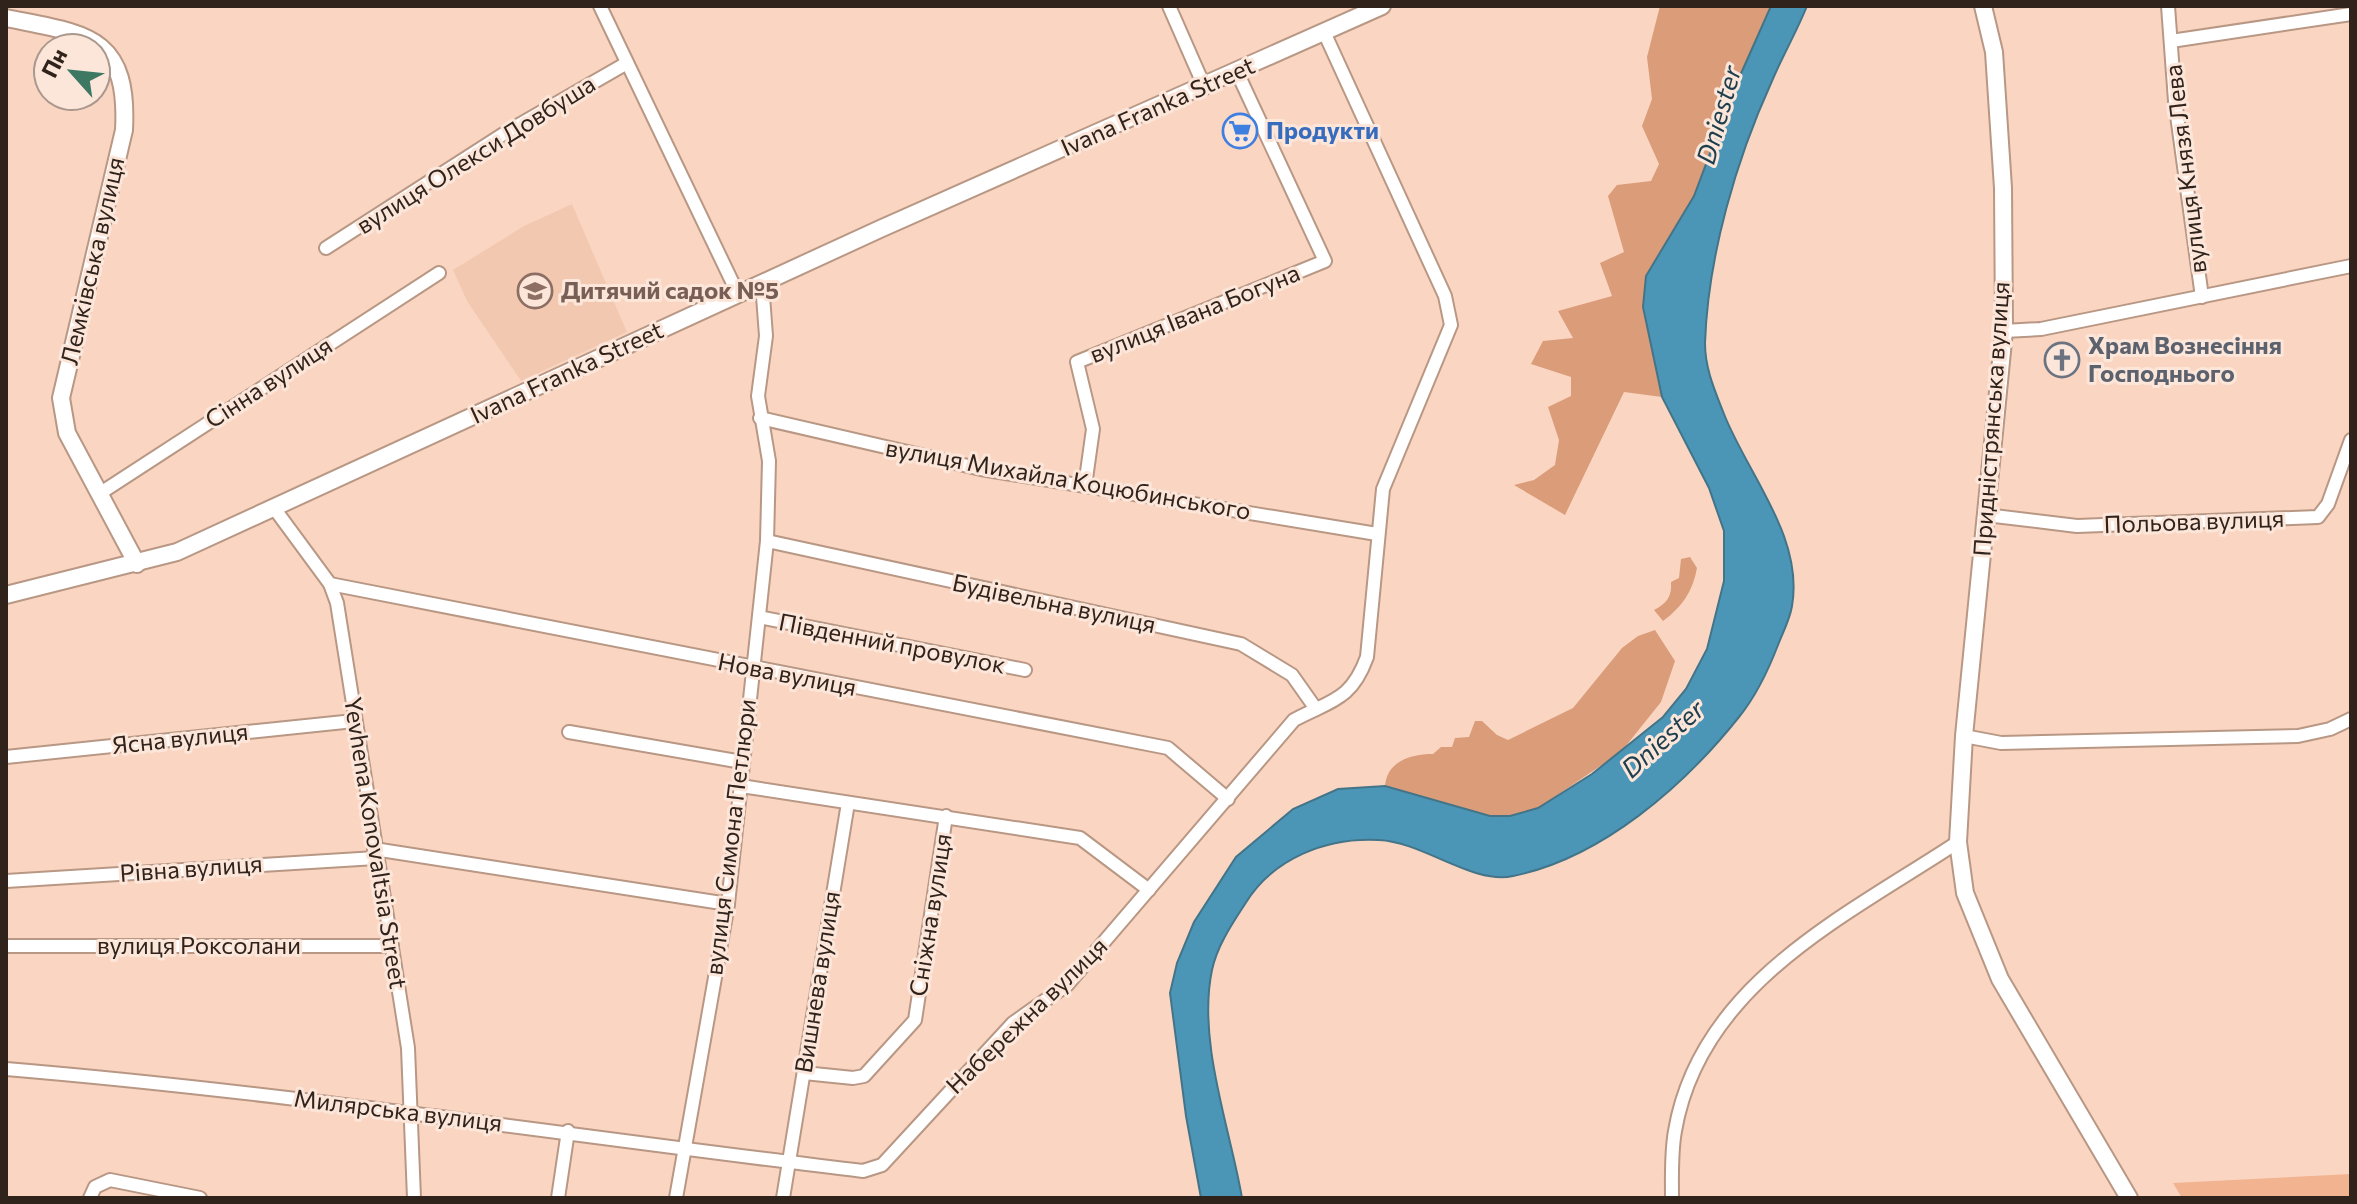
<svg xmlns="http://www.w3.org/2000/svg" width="2357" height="1204" font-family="Commissioner,sans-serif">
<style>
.built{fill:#f3c8b1}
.green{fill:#f2b391}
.forest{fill:#da9c79}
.water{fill:#4b96b7;stroke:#437488;stroke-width:2}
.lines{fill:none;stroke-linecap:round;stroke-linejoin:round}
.minor-casing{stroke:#b89784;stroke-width:16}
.major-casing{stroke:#b89784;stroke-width:20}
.minor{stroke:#fff;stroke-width:12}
.major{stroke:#fff;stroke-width:16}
.labels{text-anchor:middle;stroke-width:6;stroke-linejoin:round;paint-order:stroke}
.street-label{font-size:24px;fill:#30231c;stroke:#fce6da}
.shop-label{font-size:24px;font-weight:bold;fill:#366cbe;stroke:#fce6da;text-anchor:start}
.education-label{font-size:24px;font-weight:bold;fill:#785e54;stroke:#fce6da;text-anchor:start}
.worship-label{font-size:24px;font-weight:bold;fill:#5b616d;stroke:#fce6da;text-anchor:start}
.water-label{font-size:26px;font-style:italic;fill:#1c3e4d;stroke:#fce6da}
</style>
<rect width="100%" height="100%" fill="#fad6c2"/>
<path class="built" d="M572,204L627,332L521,381L467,301L453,270L524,226Z"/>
<path class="green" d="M2351,1174V1198H2182L2173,1183Z"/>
<g class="forest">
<path d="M1660,6H1771L1735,87L1694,196L1666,242L1643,307L1662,397L1624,392L1565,515L1514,485L1534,480L1555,465L1559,440L1548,407L1571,396V377L1531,364L1543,341L1573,338L1558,311L1612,296L1600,263L1624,252L1608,196L1617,185L1651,181L1659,164L1642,126L1652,99L1647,57Z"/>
<path d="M1690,557L1697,568C1693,591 1682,607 1663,621L1654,610C1667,603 1672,597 1671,582L1679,578L1681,559Z"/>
<path d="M1655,630L1675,661L1661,702L1621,752L1538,808L1510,816H1490L1385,786C1387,761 1411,754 1433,754L1441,747H1452L1455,738L1469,737L1475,721H1482L1497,735L1508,740L1573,708L1622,648L1638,636Z"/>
</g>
<path class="water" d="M1771,6H1807C1797,31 1783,55 1772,81C1736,160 1708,256 1705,343C1705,369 1715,391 1724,414C1748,475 1804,537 1792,606C1790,619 1783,632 1778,645C1768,671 1757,695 1739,717C1684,786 1602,858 1513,876C1473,885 1423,842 1379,840C1327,837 1273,858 1245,904C1232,924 1217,946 1212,970C1197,1041 1230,1128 1242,1198H1201L1186,1116L1170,993L1177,963L1194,922L1236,857L1293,809L1338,789L1385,786L1490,816H1510L1538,808L1592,774L1663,717L1686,689L1707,649L1724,581V531L1709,488L1662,397L1643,307L1646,276L1694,196L1735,87Z"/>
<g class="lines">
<g class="minor-casing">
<g id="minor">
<path d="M600,6L738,294"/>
<path d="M1169,6L1205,88"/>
<path d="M2168,6L2175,101L2202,297"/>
<path d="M2171,41L2351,14"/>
<path d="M326,248L505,133L627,63"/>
<path d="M2004,331L2041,329L2351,266"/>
<path d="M760,418L981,469L1377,534"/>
<path d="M1085,486L1093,429L1077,362L1325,261L1237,72"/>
<path d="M99,494L439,273"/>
<path d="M274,508L330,584L337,603L408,1048L414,1198"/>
<path d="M1986,515L2077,526L2318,517L2328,504L2351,440"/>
<path d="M767,541L1241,644L1292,675L1316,709"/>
<path d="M330,584L1168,748L1228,799"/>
<path d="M759,617L1025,670"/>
<path d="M569,732L742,762"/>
<path d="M1964,736L2001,743L2298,736L2330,729L2351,719"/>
<path d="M6,757L354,721"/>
<path d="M741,786L1080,838L1149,890"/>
<path d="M374,849L728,904"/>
<path d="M6,881L376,858"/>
<path d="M6,946H392"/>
<path d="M6,1069C293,1093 577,1137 863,1171L882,1165L1013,1023L1067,985L1294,720C1331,700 1351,701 1367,657L1383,489L1451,325L1445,296L1324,32"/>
<path d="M804,1073L853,1078L864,1076L915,1020L946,816"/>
<path d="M90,1198L95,1187L110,1180L200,1198"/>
<path d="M558,1198L568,1131"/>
<path d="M676,1198L728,904L767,541L769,461L758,396L766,336L762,283"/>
<path d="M783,1198L848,803"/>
<path d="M1672,1198C1672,1176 1671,1153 1675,1131C1700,984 1846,916 1958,842"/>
</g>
</g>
<g class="major-casing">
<g id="major">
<path d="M1983,6L1994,52L2003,188L2004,331L1964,736L1958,842L1965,893L2000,979L2129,1198"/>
<path d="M6,18C85,34 129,34 124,130L61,398L67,433L137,564"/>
<path d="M6,595L177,552L880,229L1382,6"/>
</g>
</g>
<use href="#minor" class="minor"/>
<use href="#major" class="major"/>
</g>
<defs>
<g id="supermarket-ring" transform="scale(1.8)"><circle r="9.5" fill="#fce6da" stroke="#3f7fe0" stroke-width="1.5"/><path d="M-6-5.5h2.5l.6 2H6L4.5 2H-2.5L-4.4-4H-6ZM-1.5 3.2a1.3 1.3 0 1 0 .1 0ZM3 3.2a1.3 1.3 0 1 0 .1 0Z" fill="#3f7fe0"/></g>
<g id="school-ring" transform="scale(1.8)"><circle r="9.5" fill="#fce6da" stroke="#8d6e63" stroke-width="1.5"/><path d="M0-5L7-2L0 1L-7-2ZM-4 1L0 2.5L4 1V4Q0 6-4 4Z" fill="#8d6e63"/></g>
<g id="church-ring" transform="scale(1.8)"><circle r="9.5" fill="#fce6da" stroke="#6b7280" stroke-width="1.5"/><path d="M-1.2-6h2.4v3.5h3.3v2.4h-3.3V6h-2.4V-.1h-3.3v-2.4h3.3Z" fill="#6b7280"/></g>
</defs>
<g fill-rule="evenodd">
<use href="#supermarket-ring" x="1240" y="131"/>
<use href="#school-ring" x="535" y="291"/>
<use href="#church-ring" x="2062" y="360"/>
</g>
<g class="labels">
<g class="street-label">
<text transform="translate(1158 107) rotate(-24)" y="8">Ivana Franka Street</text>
<text transform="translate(476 155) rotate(-32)" y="8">вулиця Олекси Довбуша</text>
<text transform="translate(2186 169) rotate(-97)" y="8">вулиця Князя Лева</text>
<text transform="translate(93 261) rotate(-77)" y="8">Лемківська вулиця</text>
<text transform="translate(1195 314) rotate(-22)" y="8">вулиця Івана Богуна</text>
<text transform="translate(567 373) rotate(-25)" y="8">Ivana Franka Street</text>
<text transform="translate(269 383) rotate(-33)" y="8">Сінна вулиця</text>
<text transform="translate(1992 419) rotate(-86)" y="8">Придністрянська вулиця</text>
<text transform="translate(1068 480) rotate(10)" y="8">вулиця Михайла Коцюбинського</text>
<text transform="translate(2194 522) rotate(-2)" y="8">Польова вулиця</text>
<text transform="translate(1054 604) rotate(12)" y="8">Будівельна вулиця</text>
<text transform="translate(892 644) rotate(11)" y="8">Південний провулок</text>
<text transform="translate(787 675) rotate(11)" y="8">Нова вулиця</text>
<text transform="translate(180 739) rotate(-6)" y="8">Ясна вулиця</text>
<text transform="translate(731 837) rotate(-83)" y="8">вулиця Симона Петлюри</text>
<text transform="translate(375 843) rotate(81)" y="8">Yevhena Konovaltsia Street</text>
<text transform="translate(191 869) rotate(-4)" y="8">Рівна вулиця</text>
<text transform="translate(931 915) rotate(-81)" y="8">Сніжна вулиця</text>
<text x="199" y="954">вулиця Роксолани</text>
<text transform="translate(818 982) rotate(-81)" y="8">Вишнева вулиця</text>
<text transform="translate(1027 1016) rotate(-44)" y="8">Набережна вулиця</text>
<text transform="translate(398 1111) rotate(7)" y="8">Милярська вулиця</text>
</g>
<g class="shop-label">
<text x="1266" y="139">Продукти</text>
</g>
<g class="education-label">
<text x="561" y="299">Дитячий садок №5</text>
</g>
<g class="worship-label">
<text x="2088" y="354">Храм Вознесіння<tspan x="2088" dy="28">Господнього</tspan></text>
</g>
<g class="water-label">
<text transform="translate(1719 115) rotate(-74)" y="9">Dniester</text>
<text transform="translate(1663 739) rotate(-42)" y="9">Dniester</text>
</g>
</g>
<rect width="2357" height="1204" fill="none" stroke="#30231c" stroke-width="16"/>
<g transform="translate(72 72) rotate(297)"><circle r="38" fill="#fce6da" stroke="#aa988e" stroke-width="2"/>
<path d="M0-6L14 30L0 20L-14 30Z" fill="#3d7863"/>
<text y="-12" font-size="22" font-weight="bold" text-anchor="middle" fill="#30231c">Пн</text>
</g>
</svg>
